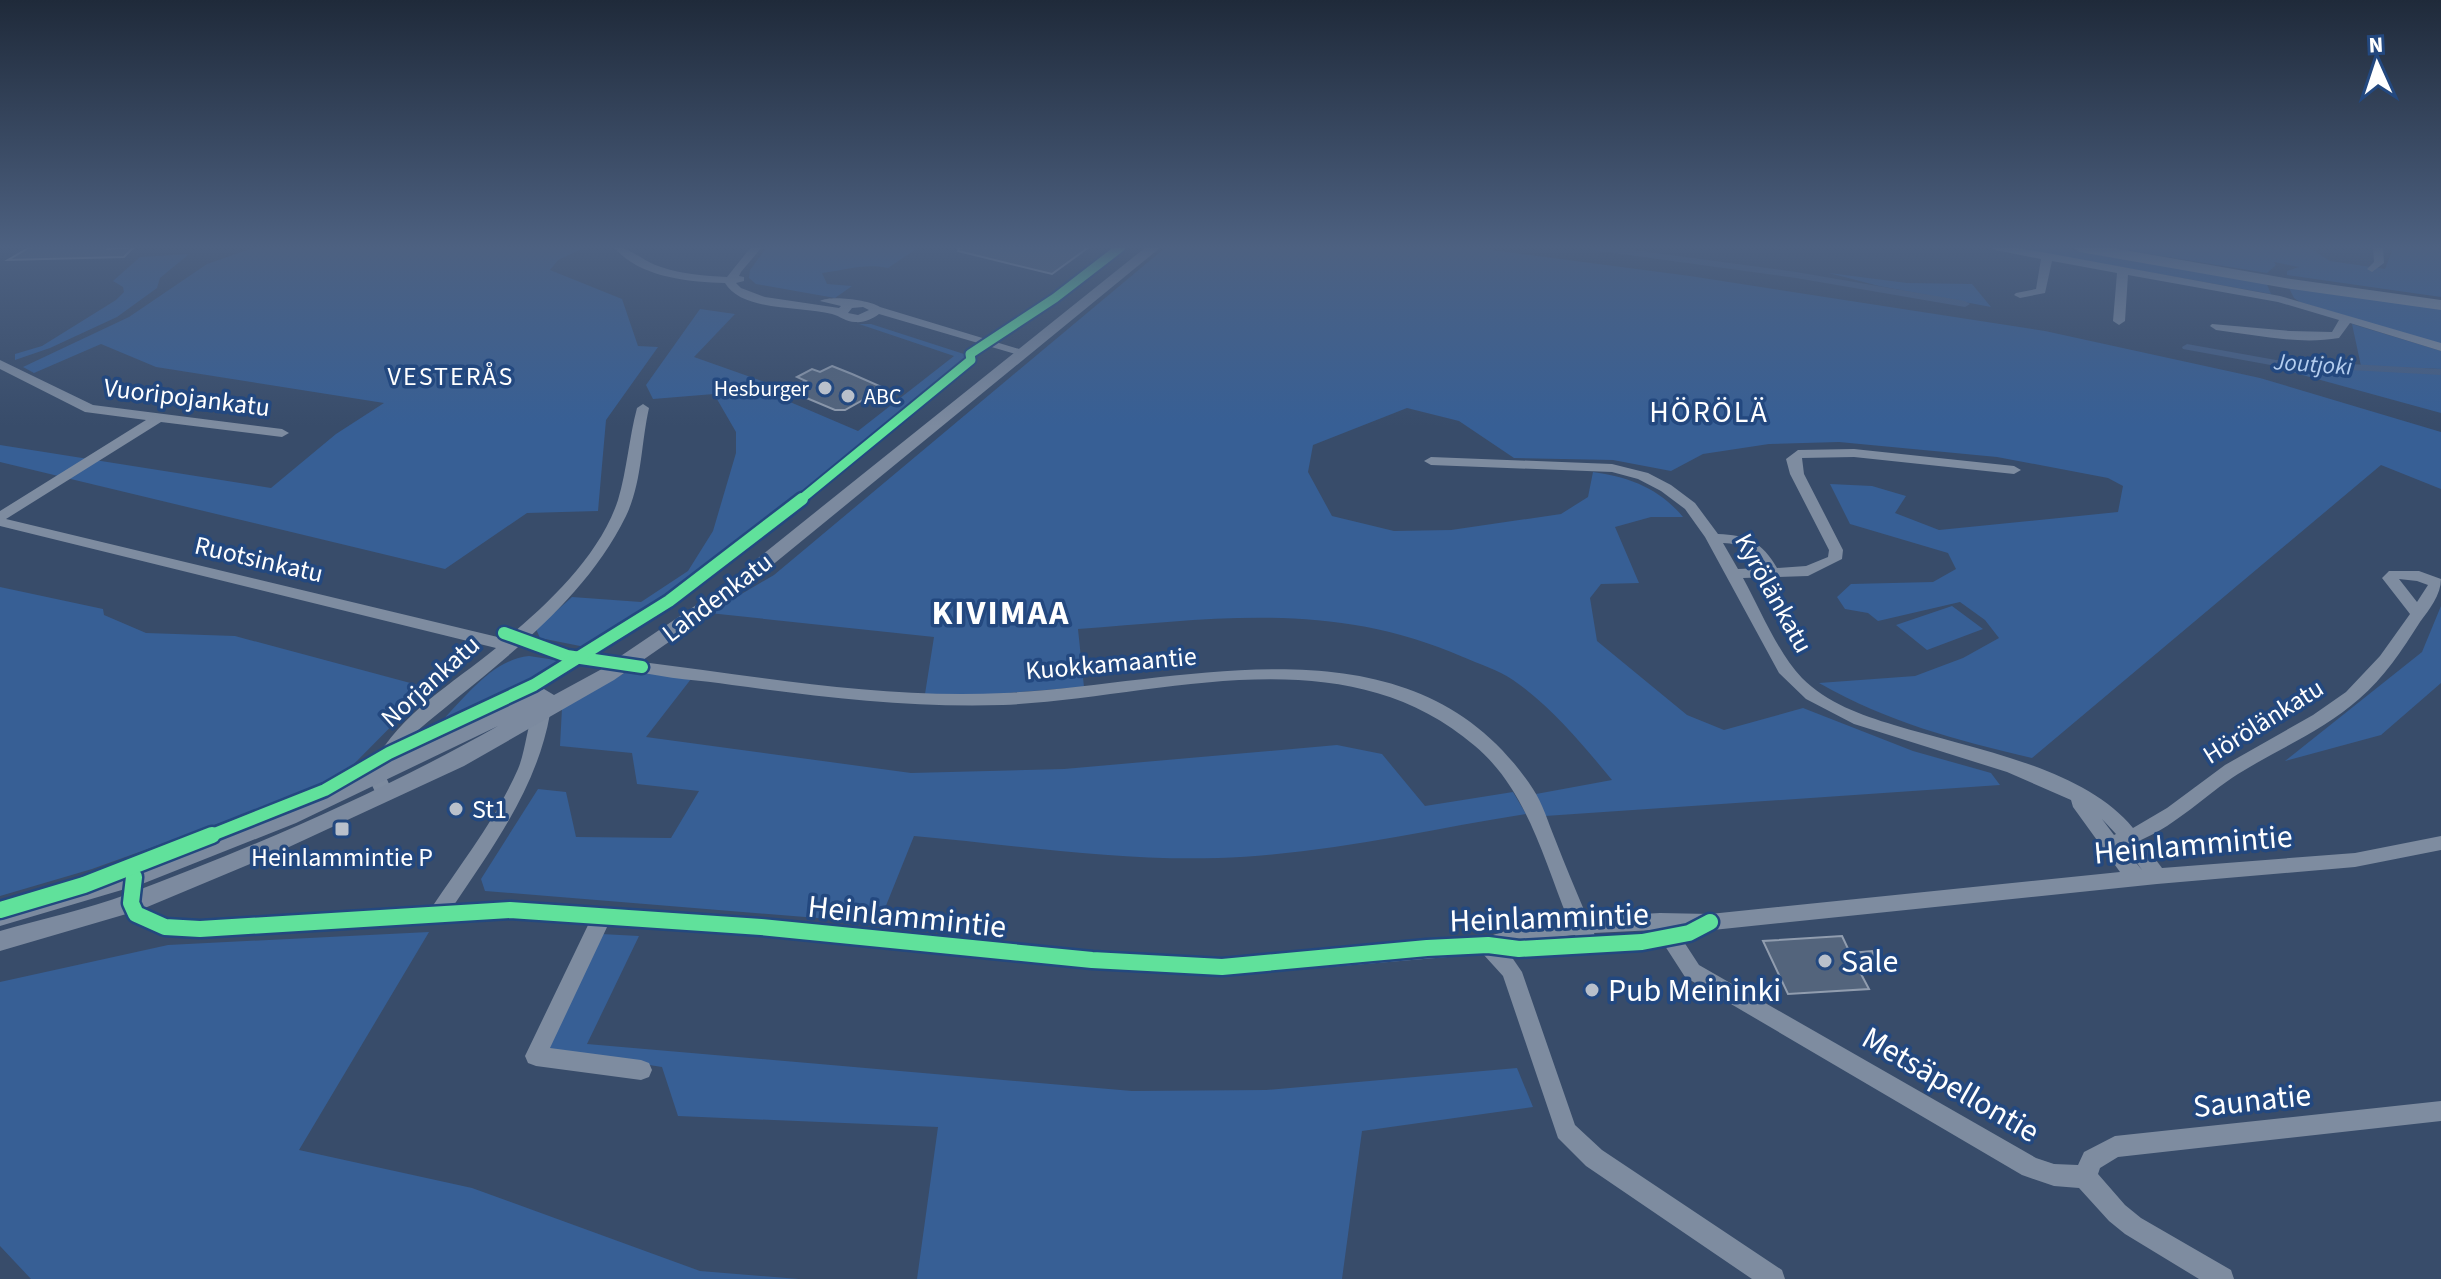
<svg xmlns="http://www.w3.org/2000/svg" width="2441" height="1279" font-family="'Source Sans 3',sans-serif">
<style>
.green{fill:#375f95}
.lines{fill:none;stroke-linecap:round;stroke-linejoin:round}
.canal{fill:#455f86;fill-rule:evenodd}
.building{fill:#53647c;stroke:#919daf;stroke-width:2}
.minor{fill:#7e8ca0;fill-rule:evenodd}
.major{fill:#7c8a9f;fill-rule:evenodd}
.highway{fill:#7f8da0;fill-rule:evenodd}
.cycleway-far2-casing{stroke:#23487f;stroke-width:13}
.cycleway-far1-casing{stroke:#23487f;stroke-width:17}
.cycleway-casing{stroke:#23487f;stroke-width:21}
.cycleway-far2{stroke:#60e19b;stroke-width:9}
.cycleway-far1{stroke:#60e19b;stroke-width:12}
.cycleway{stroke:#60e19b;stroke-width:16}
.poi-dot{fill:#b9c0cb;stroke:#23487f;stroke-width:3}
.labels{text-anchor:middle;stroke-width:7;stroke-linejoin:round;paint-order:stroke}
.far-poi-label{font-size:22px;fill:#fff;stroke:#23487f;text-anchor:end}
.far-water-label{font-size:24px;font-style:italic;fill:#b4cdee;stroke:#23487f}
.far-quarter-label{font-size:26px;letter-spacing:2px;fill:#fff;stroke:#23487f}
.street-label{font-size:26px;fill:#fff;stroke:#23487f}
.poi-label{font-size:26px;fill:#fff;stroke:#23487f;text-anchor:start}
.quarter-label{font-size:30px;letter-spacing:2px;fill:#fff;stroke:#23487f}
.near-street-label{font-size:32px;fill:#fff;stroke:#23487f}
.near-poi-label{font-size:32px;fill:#fff;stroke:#23487f;text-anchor:start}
.district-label{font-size:34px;font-weight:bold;letter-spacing:2px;fill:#fff;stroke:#23487f}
</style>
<rect width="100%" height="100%" fill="#384c6a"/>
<g class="green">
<path d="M256,247H586L558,260L550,270L622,299L638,346L658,347L606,420L598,511L527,513L445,569L0,462V445L271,488L336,434L384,403L156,367L101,344L34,373L23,367L129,317L207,264Z"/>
<path d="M767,247H919L888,268C865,263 846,270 822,273L827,284L852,286L835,298L756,284L749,278L750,270Z"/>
<path d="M1166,247H1468L1690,276L2045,331L2260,378L2441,432V489L2381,465L2032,758C1953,739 1890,723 1819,683L1915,676L1963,658L1999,638L1985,620L1960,602L1878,621L1868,613L1845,609L1837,597L1851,584L1933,582L1956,569L1948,553L1850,524L1830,484L1872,486L1906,496L1895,513L1939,530L2118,512L2123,486L2108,478L1997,457L1839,442L1769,444L1703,454L1671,471L1613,460L1514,458L1459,421L1407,408L1313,445L1308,472L1332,516L1394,531L1451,530L1561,514L1588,497L1593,472C1629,477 1659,488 1683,517H1651L1615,527L1639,583L1601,584L1590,598L1597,641L1687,715L1724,730L1803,708L1913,751L1991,773L2000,785L1545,816L1536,794L1612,780C1582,744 1552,707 1513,680C1499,670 1479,664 1463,657C1332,600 1215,619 1078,629L1084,687L982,695L925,694L934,637L709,613L774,575Z"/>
<path d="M2010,247H2056L2266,282L2271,294Z"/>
<path d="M2106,247H2308L2330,261L2385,269L2392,251L2388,247H2441V297L2287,275V271L2299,267L2274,262L2276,265L2267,273Z"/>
<path d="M189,254L160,278L157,288L117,317L50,348L15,360V354L42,346L116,300L124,292L123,287L113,281L140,257Z"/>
<path d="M1829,273L1907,283L1972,284L1991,307L1879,286Z"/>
<path d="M2288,286L2441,308V345L2300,302L2294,298Z"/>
<path d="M700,309L735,314L694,357L776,386L769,393L858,431L954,356L859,324H871L967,355L968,360C841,457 725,569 585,647L540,638L536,629L572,597L641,602L688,571L713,531L736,453V432L714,394L653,399L646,385Z"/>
<path d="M2352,324L2441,351V369L2361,366Z"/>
<path d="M2277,365L2441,373V413L2281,369Z"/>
<path d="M0,587L103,609L104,615L146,633L235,636L429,688L350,768L303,793L92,869L0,896Z"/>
<path d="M1952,606L1983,629L1927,650L1896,625Z"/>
<path d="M2441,606V683L2381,735L2285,761L2422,652Z"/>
<path d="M529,656L562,661L505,695L438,725C464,699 491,660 529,656Z"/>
<path d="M630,670L691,679L646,737L911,773L1064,769L1337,745L1382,754L1425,806L1513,792L1526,814C1425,830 1321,855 1218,858C1117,861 1015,845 914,836L879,923L485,891L481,879L538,789L566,792L576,837L671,838L699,791L637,784L632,753L560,746L562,708Z"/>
<path d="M429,932L299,1150L472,1188L700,1271L799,1279H31L0,1246V982L168,945Z"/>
<path d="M601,934L639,936L587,1044L1132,1091L1266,1090L1517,1068L1533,1107L1362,1131L1342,1279H917L938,1127L678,1116L662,1067L548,1049Z"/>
</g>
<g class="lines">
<g class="canal">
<path d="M1587,247H1611L1796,272L1965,301L1970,304L1965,307L1796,278L1592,250Z"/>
<path d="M2187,344L2276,360L2441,369V375L2276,366L2183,349L2182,347Z"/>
</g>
</g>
<g class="building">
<path d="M30,247H107V249L134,247L124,257L8,260Z"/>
<path d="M959,247H1089L1052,274L958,251Z"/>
<path d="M832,366L852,374L884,388L845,410H835L797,394L803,390L795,387L806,381L797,377L812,369L820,372Z"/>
<path d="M1842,936L1850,953L1872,951L1882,970L1860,972L1869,989L1788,994L1763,941Z"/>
</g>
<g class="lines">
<g class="minor">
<path d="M614,247C630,247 644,262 661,267C682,274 705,276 727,277L751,247H762L741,272L739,276L744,277V281L736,283L741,288L765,297L839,308L841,306L820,301C831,295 869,300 880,307L1029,352L1023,356L1019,355L879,314C872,319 864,323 855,322C846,322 840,316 832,314C802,306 742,312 725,283C688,282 638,277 614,247ZM863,307L869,310L858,315L848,313L852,308Z"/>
<path d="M1990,247H2012L2047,253L2280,296L2441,343V351L2350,323L2339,338C2299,345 2256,335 2216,330L2210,326L2212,324L2290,331L2332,332L2339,320L2278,302L2128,275L2125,321L2119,325L2113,321L2117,273L2052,261L2045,293L2020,298L2014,295L2016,293L2036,289L2041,259L1995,250Z"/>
<path d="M2373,247H2383L2384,263L2372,272L2367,269L2374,262Z"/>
<path d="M0,360L93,405L282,429L289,433L282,437L161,422L6,519L506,639C549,603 600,555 618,500C627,470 629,438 637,408L643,404L649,408C641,443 642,483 626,516C579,612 482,674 404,742L393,758L386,777L393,793L390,798H378L368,777C390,719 450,686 496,648L0,526V511L146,420L85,412L0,369Z"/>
<path d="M1854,449L2014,466L2021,470L2014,474L1854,457L1802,458L1804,474L1843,550L1842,559L1808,576L1743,578C1760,609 1778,653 1802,678C1827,703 1861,715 1894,725C1968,748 2082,766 2133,828L2167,808L2225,765L2313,715L2346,692L2380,656L2410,614L2382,578L2389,571H2419L2441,579C2441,595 2429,610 2420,622C2402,650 2384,678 2359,699C2323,731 2278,749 2238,774C2205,795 2178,824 2141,840L2162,868L2355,853L2441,836V850L2355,867L2157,884L1713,930L1684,942L1699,965L2036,1158L2054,1164L2078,1165L2084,1152L2115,1136L2441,1101V1121L2118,1157L2100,1168L2098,1174L2125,1205L2141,1218L2231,1270L2234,1279H2199L2125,1234L2109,1221L2079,1188L2054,1186L2022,1175L1685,977L1665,946L1642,950L1511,956L1522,972L1575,1125L1602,1150L1782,1270L1785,1279H1752L1586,1166L1558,1138L1503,976L1483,954L1222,976L1092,968L761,935L608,925L550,1048L641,1060L649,1063L652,1070L649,1077L641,1080L536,1066L528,1063L525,1056L589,923L510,918L200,937L165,935L129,920C121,904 120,888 127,872L134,869L141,872C147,883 138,897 143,909L167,919L200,921L432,907C462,862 496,819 518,769C526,750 526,728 535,710H547L550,714C537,787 494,845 454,905L510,902L597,908L603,906L610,909L761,919L1092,952L1222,958L1487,937L1511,929L1568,919C1543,858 1527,790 1475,746C1341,631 1159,698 1003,705C912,708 822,697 732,685C701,680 667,679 636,671L634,667L642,662C762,677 882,699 1004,693C1181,685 1413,606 1533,789C1543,804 1548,822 1555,839C1565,865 1576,891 1587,917L1660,913L1710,914L2120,872L2073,807L2071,800L2007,772L1854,724L1806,699L1779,673L1705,537L1685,509L1661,491L1638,479L1612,472L1431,465L1424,461L1431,457L1612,464L1648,473L1671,485L1695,503L1718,534C1747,535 1762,542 1777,568L1806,566L1828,557L1829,550L1790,474L1786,459L1798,450ZM1723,543C1743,544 1752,550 1762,568L1738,569ZM2399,579L2417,581L2428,585L2417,602ZM2102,819L2116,834L2114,835ZM2125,846L2142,870L2123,847ZM1655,930L1642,934L1595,936L1594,933ZM1575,935L1576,937L1540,939Z"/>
</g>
<path class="major" d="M1146,247H1161L731,599L614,680L464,766L276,853L140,910L0,951V931C42,919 87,909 128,894C254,847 381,792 498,726L296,823L142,884L0,926V906L129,869L280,811L537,691L544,689L554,695L600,670L717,591Z"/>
<path class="highway" d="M2072,247H2107L2285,278L2441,300V310L2285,288L2080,252Z"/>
<g class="cycleway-far2-casing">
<path id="cycleway-far2" d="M799,501L971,360L970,354L1055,298L1121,247"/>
</g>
<g class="cycleway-far1-casing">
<g id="cycleway-far1">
<path d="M504,633L567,656L642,667"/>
<path d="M207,837L325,790L389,753L534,685L669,601L802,499"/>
</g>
</g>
<g class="cycleway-casing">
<g id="cycleway">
<path d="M134,877L131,903L136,914L165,927L200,929L510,910L761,927L1092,960L1222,967L1427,948L1488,945L1519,949L1642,942L1689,933L1710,922"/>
<path d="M0,910L84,885L212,835"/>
</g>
</g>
<use href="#cycleway-far2" class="cycleway-far2"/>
<use href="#cycleway-far1" class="cycleway-far1"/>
<use href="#cycleway" class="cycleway"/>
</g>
<linearGradient id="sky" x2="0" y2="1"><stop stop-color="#1f2a3a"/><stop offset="0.58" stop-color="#4d6181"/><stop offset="1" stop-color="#4d6181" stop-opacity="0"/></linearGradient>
<rect width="2441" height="426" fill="url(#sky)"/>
<g class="poi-dot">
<circle cx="825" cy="388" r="8"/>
<circle cx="848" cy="396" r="8"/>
<circle cx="456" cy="809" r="8"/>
<rect x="334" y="821" width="16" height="16" rx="4"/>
<circle cx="1825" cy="961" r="8"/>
<circle cx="1592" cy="990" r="8"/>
</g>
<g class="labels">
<g class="far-poi-label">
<text x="809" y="396">Hesburger</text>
<text x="864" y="404" text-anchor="start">ABC</text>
</g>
<g class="far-water-label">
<text transform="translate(2313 364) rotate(4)" y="8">Joutjoki</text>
</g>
<g class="far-quarter-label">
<text x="451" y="385">VESTERÅS</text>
</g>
<g class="street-label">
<text transform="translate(187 397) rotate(7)" y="9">Vuoripojankatu</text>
<text transform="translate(259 559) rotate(13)" y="9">Ruotsinkatu</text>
<text transform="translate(1774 593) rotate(61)" y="9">Kyrölänkatu</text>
<text transform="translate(717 597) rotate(-37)" y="9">Lahdenkatu</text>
<text transform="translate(1111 663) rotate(-5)" y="9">Kuokkamaantie</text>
<text transform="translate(430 681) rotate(-42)" y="9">Norjankatu</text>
<text transform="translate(2263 721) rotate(-32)" y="9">Hörölänkatu</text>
</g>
<g class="poi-label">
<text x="472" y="818">St1</text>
<text x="342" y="866" text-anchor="middle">Heinlammintie P</text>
</g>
<g class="quarter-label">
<text x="1709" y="422">HÖRÖLÄ</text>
</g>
<g class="near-street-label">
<text transform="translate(2193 844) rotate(-5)" y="11">Heinlammintie</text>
<text transform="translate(907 916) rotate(6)" y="11">Heinlammintie</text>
<text transform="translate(1549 917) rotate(-2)" y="11">Heinlammintie</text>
<text transform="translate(1951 1084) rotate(30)" y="11">Metsäpellontie</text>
<text transform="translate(2252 1100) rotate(-6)" y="11">Saunatie</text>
</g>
<g class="near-poi-label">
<text x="1841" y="972">Sale</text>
<text x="1608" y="1001">Pub Meininki</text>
</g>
<g class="district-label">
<text x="1001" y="624">KIVIMAA</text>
</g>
</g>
<g transform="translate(2377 64) rotate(357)" stroke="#23487f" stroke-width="6" paint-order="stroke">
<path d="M0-6L14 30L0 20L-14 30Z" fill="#ffffff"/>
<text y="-12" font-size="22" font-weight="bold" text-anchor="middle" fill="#ffffff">N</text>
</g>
</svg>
